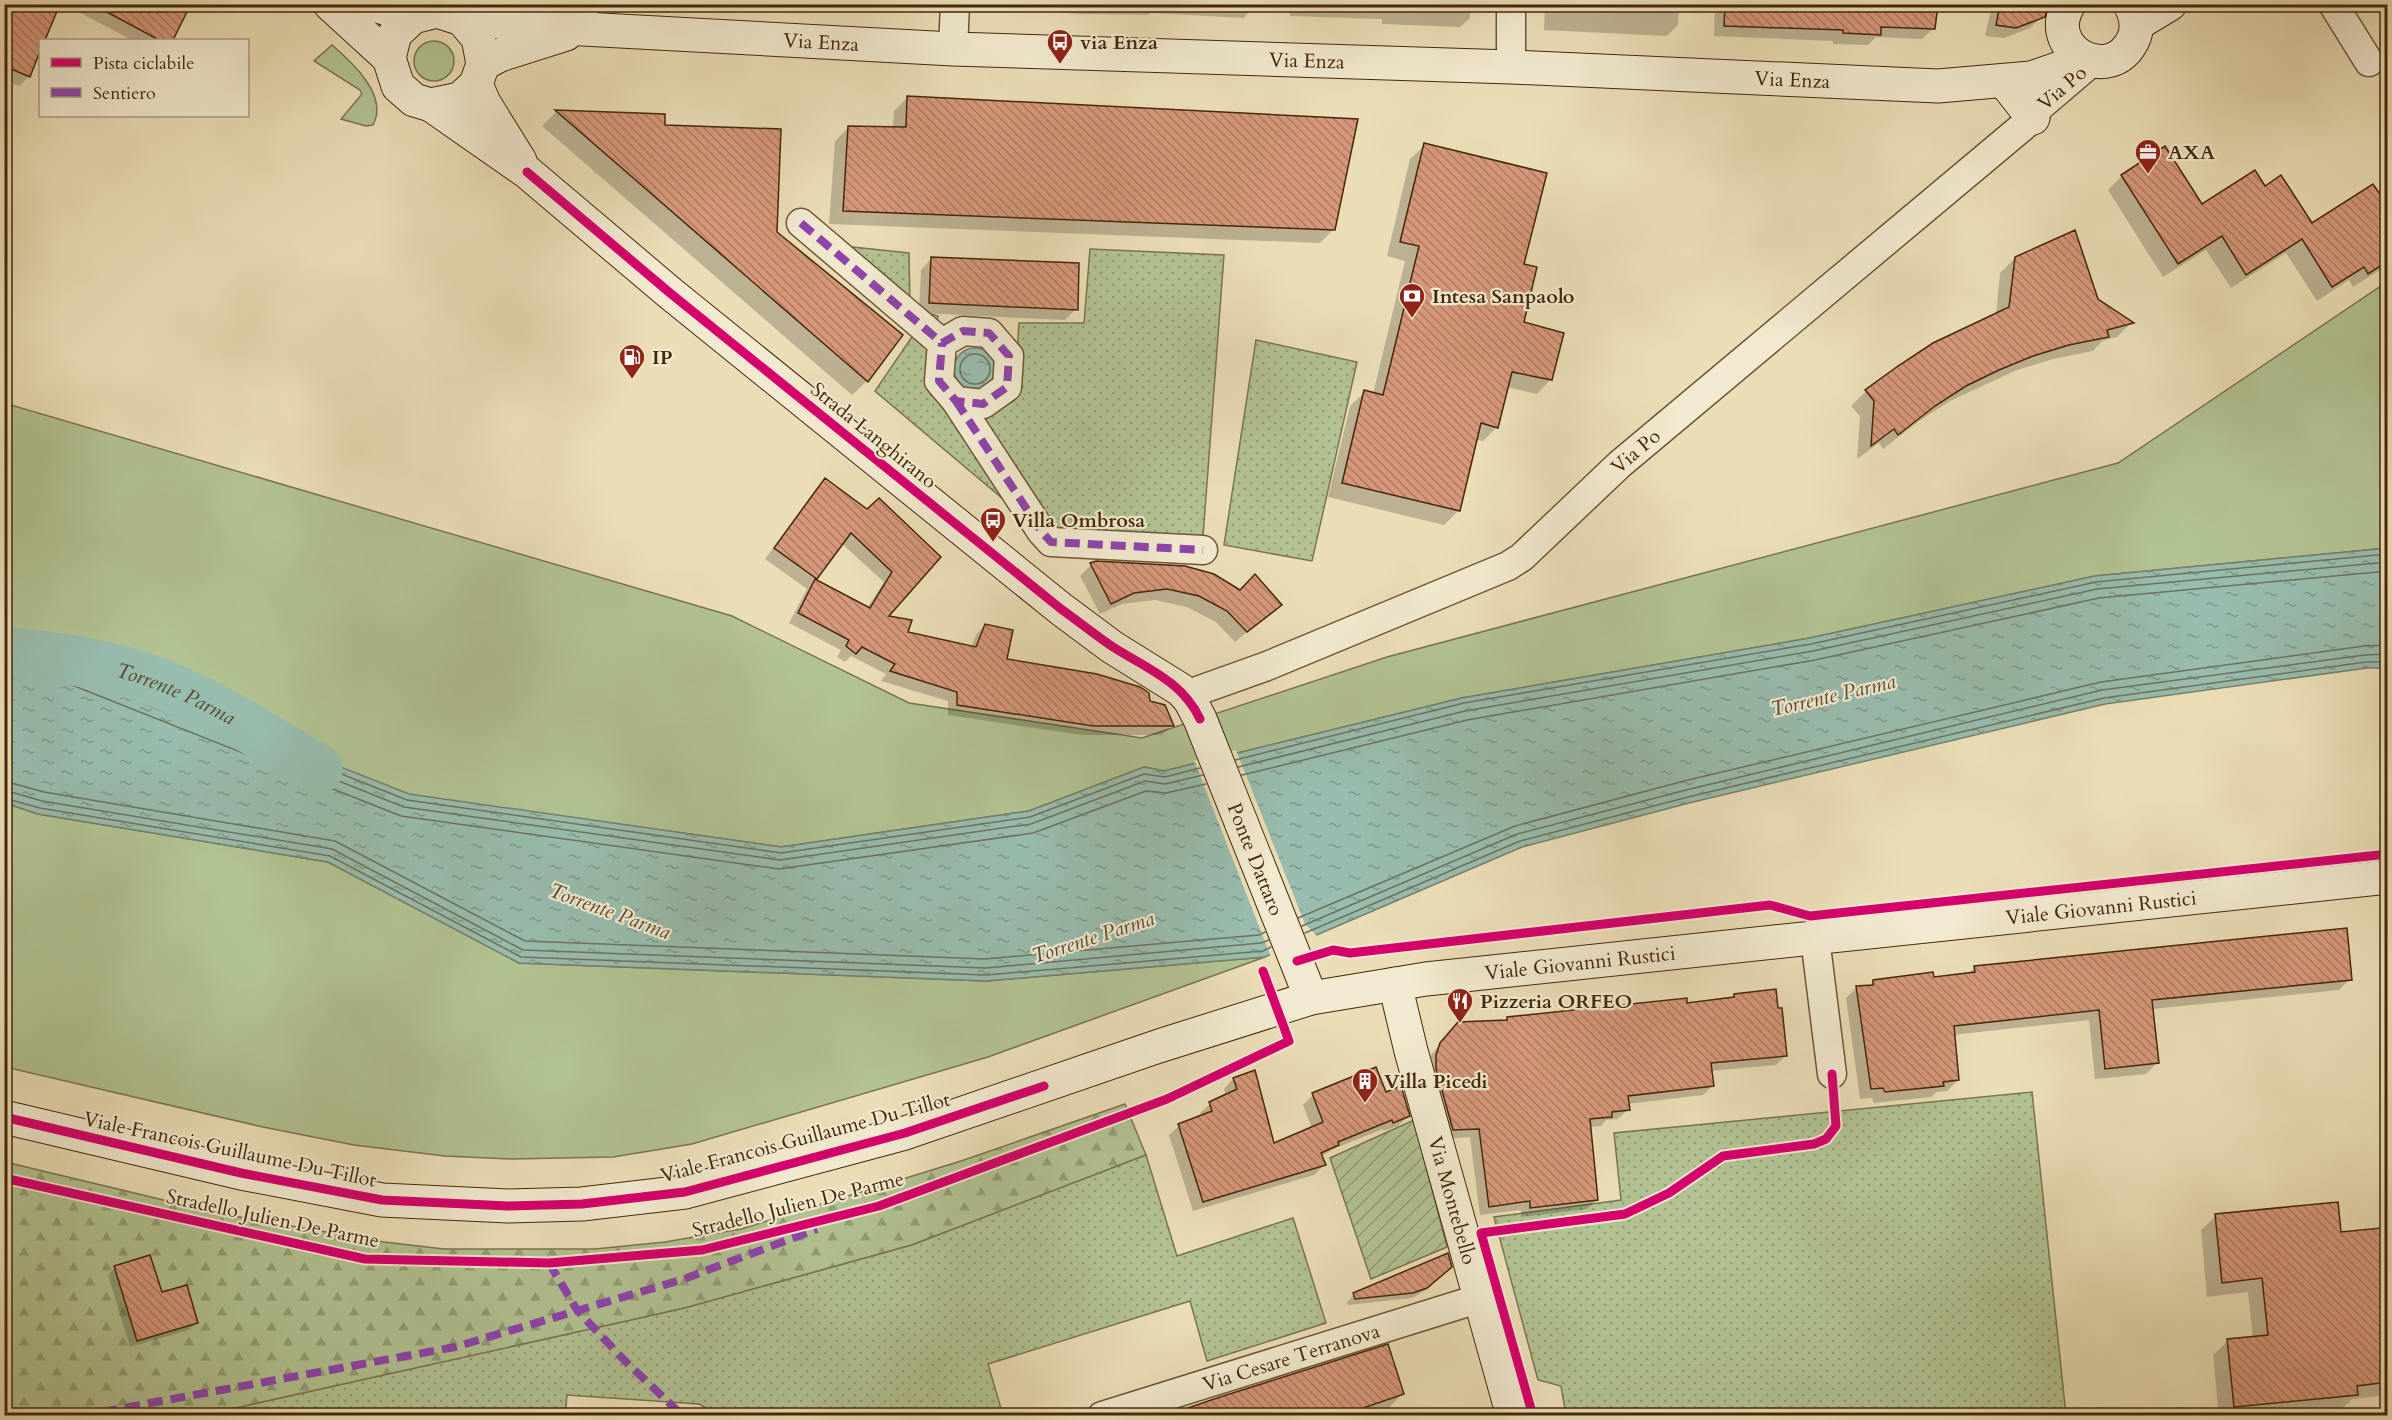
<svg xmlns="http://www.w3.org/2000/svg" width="2392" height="1420" font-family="Cardo,serif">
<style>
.grass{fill:#b2c292;stroke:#7b744e;stroke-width:1.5}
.forest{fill:url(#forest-firs);stroke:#7b744e;stroke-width:1.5}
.park{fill:url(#park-dots);stroke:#7b744e;stroke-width:1.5}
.garden{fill:url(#garden-furrows);stroke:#7b744e;stroke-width:1.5}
.water{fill:url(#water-ripples);stroke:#76806c;stroke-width:1.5}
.pier{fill:#ebdeb7}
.shadow{fill:#0003;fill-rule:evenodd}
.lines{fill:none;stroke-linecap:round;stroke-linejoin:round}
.shore{stroke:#6e725c;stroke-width:1.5}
.river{stroke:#98bcad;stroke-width:50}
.building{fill:url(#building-back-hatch);stroke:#44270a;stroke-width:1.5}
.street-casing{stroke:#6e5535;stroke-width:31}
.secondary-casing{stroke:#44270a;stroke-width:35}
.street{stroke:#f2ead0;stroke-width:28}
.secondary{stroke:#f2ead0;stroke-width:33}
.quiet{stroke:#8e44ad;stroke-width:8;stroke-dasharray:15 8;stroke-linecap:butt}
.cycleway-casing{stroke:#f2ead0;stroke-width:13}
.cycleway{stroke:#d6006c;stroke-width:9}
.labels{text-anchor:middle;stroke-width:4.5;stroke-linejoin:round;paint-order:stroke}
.poi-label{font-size:20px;font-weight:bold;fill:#44270a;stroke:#f2ead0;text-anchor:start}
.street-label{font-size:20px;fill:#44270a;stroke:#f2ead0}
.water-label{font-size:21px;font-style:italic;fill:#594c33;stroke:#f2ead0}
</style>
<defs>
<pattern id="forest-firs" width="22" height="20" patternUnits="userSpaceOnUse" patternTransform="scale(1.5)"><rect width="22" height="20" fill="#b2c292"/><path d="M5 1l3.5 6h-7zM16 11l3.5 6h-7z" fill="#929e75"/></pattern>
<pattern id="park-dots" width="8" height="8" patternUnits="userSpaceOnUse" patternTransform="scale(1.5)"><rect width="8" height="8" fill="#b2c292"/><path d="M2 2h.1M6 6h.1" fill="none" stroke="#929e75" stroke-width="1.8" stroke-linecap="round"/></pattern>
<pattern id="garden-furrows" width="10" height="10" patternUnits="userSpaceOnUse" patternTransform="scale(1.5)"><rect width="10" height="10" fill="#b2c292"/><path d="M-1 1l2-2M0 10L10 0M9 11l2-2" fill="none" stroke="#929e75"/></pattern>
<pattern id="water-ripples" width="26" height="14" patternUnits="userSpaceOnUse" patternTransform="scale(1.5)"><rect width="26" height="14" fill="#98bcad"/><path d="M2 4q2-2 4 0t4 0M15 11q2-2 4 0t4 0" fill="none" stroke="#7e998b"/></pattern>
<pattern id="building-back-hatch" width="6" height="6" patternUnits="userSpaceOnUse" patternTransform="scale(1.5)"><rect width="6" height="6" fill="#d6977a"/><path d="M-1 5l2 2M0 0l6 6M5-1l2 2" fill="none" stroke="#af7b62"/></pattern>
</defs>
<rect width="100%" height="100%" fill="#ebdeb7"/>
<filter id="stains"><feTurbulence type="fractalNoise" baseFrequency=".00333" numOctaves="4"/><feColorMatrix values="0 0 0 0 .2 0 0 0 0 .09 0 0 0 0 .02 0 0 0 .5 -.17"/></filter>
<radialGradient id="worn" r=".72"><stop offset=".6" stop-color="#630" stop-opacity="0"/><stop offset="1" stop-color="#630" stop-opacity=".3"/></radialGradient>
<g class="grass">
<circle cx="434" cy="61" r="20"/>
<path d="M332,45C352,62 389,96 373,125L366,126L341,119L362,94L360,90L314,61Z"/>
<path d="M2387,282V548L2095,576L1810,638L1462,698L1164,771L1144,767L1029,811L781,847L409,795L5,634L4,403L732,616L909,703L1142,738L1387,657L2118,463Z"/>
<path d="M5,803L38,814L328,862L519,963L986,981L1265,957L988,1057L692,1144L613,1157L512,1159L445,1156L354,1145L263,1127L5,1067Z"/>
</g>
<path class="forest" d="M1125,1104L1146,1155L912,1245L685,1308L474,1357L204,1415L5,1416V1162L222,1214L384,1242L444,1249H595L665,1242L741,1229L961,1161Z"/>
<g class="park">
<path d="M834,245L909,253L910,308L938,316L930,394L968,418L1014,401L1019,323H1084L1090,249L1224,255L1203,537L1041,531L875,391L914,334Z"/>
<path d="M1256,340L1357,362L1312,561L1224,545Z"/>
<path d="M2032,1092L2066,1415H1566L1561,1386L1538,1380L1494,1217L1621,1200L1614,1133Z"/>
<path d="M1146,1155L1177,1256L1293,1218L1326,1323L1207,1361L1190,1301L988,1364L1002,1412L990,1415L720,1416L699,1404L567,1395L565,1415H204L685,1308L912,1245Z"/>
</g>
<path class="garden" d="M1414,1120L1447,1247L1371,1279L1330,1158Z"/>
<g class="water">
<circle cx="975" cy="369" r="21"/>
<path d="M2388,548L2387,668H2367L2105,704L1689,803L1522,847L1265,957L986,981L519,963L328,862L38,814L5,803L4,634L409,794L781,847L1029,811L1144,767L1164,771L1462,698L1810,638L2095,576Z"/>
</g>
<path class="pier" d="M1236,750L1305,924L1318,937L1271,957L1194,760Z"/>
<g class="shadow">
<path d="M7,4H58L43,40H40V47L29,76L19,86L4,80V12Z"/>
<path d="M63,4H189L172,40H132Z"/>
<path d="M972,4H1255L1244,18L1151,13L1148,15L1078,14Z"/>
<path d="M1290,4H1470V18L1460,27L1382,24V19L1290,16Z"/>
<path d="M1545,4H1679L1678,25L1667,36L1544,30Z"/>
<path d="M1715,4H1937L1934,28L1922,39L1876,37L1868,45L1833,44V41L1714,36Z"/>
<path d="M1996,4H2044L2041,17L2030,28L2004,38L1985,36L1991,10Z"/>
<path d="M908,97L1334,229L1320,243L829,224L835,141L849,127L893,128L894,111Z"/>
<path d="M556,112L664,115V126L775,233L867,381L852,395L542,126Z"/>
<path d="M1425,145L1523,265L1522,324L1551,379L1537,394L1507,387L1497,427L1483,441L1476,440L1459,510L1444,525L1328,497L1350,406L1365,392L1373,394L1405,261L1387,256L1410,159Z"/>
<path d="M2122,176L2202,207L2264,188L2311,225L2388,209V265L2353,287L2349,280L2317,301L2286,253L2231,288L2206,250L2163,277L2108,190Z"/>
<path d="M932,258L1076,309L1065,320L919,313L921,270Z"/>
<path d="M2015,258L2097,299L2131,323L2117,337L2102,341L2093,351L2053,359L2017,370L1950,401L1919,421L1883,449L1879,443L1857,459L1860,416L1851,406L1866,391L1899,367L1996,315L2000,273Z"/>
<path d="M825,480L868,511L939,557L887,617L907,633L971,648L976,635L985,625L1005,661L1148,702L1172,725L1162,735H1082L948,715V701L881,681L886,674L851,656L845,662L837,657L841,650L789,623L807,589L765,559L816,489ZM841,543L884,582L867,608L813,580Z"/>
<path d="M1096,562L1240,592L1280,604L1235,642L1216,622L1187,607L1155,600L1122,604L1100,614L1080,576L1091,565Z"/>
<path d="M1975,967L2350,979L2339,990L2152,1009L2157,1063L2146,1074L2095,1079L2089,1020L1953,1035L1958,1080L1947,1091L1936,1092L1931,1097L1874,1103L1872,1098L1860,1099L1846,998L1857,987L1869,986L1874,981L1932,979L1968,974Z"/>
<path d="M1734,995L1785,1056L1776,1065L1711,1071L1713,1085L1703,1095L1627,1104L1628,1109L1618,1119L1606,1120L1601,1126L1589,1127L1597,1200L1587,1209L1521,1217V1210L1480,1215L1470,1137L1443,1139L1427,1066L1431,1055L1449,1033L1504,1022L1508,1018L1686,1005L1730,999Z"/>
<path d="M1375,1069L1385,1094L1408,1116L1398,1126L1383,1131V1129L1333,1149L1321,1157L1324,1165L1314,1175L1193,1211L1169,1135L1179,1126L1202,1117L1200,1113L1210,1104L1226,1096L1224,1089L1233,1079L1273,1145L1312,1128L1303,1105L1313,1095Z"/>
<path d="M2216,1216L2340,1233L2388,1312V1388L2380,1396L2352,1399L2342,1409L2279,1416H2219L2213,1355L2228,1341L2253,1338L2248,1292L2207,1297L2201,1230Z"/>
<path d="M1450,1267L1428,1289L1412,1298L1348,1305L1347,1302L1354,1295Z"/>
<path d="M115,1268L161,1294L196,1323L189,1330L130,1347L108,1275Z"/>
<path d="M1387,1346L1402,1394L1388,1409L1367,1416H1164Z"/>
<path d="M585,1412L610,1416H581Z"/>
</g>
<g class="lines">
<g class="shore">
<circle cx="975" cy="369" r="15"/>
<path d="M4,640L407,800L781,853L1030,817L1144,774L1165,777L1200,768"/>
<path d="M4,648L404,807L780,860L1031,824L1145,781L1165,784L1203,775"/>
<path d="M4,658L401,816L779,869L1033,833L1146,791L1166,793L1206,784"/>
<path d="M1235,760L1464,703L1811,644L2096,582L2388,554"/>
<path d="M1238,767L1465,711L1813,651L2097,589L2388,562"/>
<path d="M1242,775L1467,720L1815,660L2099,598L2388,571"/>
<path d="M4,781L44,792L335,841L525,941L985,959L1259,935L1265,932"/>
<path d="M4,790L42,801L332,849L523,950L986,968L1261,943L1269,940"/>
<path d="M4,798L40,808L330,856L521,957L986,975L1263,951L1271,947"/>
<path d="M1298,918L1515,826L1684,781L2101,682L2364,646L2388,645"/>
<path d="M1302,926L1517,834L1686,790L2102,690L2365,655L2388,654"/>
<path d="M1305,933L1520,841L1688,797L2104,698L2366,662H2388"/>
</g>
<path class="river" id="s1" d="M4,652C55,657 105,663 153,681C211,702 265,738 318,769"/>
</g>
<g class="building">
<path d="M12,4H60L45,40H40V51L30,77L4,66V23Z"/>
<path d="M92,4H191L173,40H159Z"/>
<path d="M1725,4H1938L1935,29L1881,27V35L1843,33V30L1724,26Z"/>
<path d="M2000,4H2049L2045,17L2016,28L1996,25Z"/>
<path d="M907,96L1358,119L1335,230L843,211L848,126L906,127Z"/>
<path d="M555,110L665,114V125L781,129L777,232L903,335L868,382Z"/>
<path d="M1424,143L1547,173L1524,264L1537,267L1524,322L1564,333L1552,380L1512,372L1498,428L1481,423L1460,511L1342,483L1364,390L1383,395L1419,246L1400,242Z"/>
<path d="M2165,146L2202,204L2255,170L2265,186L2281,175L2312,223L2373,184L2388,206V261L2368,274L2364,267L2332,287L2302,239L2246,275L2222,236L2178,264L2121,175Z"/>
<path d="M2075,230L2098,299L2134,323L2107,330L2109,337L2069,345L2033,356L1999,370L1966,386L1935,406L1898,435L1894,429L1871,446L1874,401L1865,390L1898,366L1933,343L2009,307L2015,257Z"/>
<path d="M931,257L1079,263L1078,310L929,303Z"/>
<path d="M825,478L867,509L879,498L941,557L889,616L912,620L908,632L976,647L985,624L1013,630L1007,659L1097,674L1140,687L1149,693L1150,701L1165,705L1174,726H1093L957,705V692L890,671L895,664L862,647L856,654L846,646L849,640L798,613L815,579L870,608L892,572L851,533L817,579L774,548Z"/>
<path d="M1096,561L1185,566L1214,574L1240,590L1255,574L1282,605L1247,632L1227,611L1199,596L1167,589L1134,593L1111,604L1090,563Z"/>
<path d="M2347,928L2352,980L2152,1000L2159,1063L2105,1069L2099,1010L1954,1026L1959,1080L1943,1082L1944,1086L1885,1092L1883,1088L1871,1089L1856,986L1873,985V980L1933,972L1934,977L1975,972L1974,966Z"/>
<path d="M1776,989L1778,1008H1782L1787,1056L1711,1063L1714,1086L1628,1096L1630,1110L1612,1112V1117L1590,1119L1598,1200L1530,1208V1201L1489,1207L1479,1129L1453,1130L1436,1069V1055L1440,1043L1458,1022L1507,1020V1017L1687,998V1003L1734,997V994Z"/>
<path d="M1376,1067L1386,1092L1401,1086L1410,1116L1393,1123L1392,1120L1338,1142L1339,1145L1321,1153L1326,1165L1203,1202L1178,1124L1212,1111L1209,1102L1237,1089L1233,1078L1255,1070L1274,1143L1323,1122L1312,1093Z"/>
<path d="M2338,1202L2341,1232L2381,1228L2388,1297V1382L2357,1386L2358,1395L2234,1407L2227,1339L2268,1335L2262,1278L2222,1283L2215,1214Z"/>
<path d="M1448,1253L1452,1267L1427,1288L1413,1293L1355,1299L1353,1293Z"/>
<path d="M150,1255L162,1292L187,1285L198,1323L137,1341L114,1266Z"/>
<path d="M1388,1344L1404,1394L1340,1416H1176V1412L1220,1397Z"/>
</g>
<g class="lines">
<g class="street-casing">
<g id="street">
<path d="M2333,4L2369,62"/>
<path d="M583,29L584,4"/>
<path d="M953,49L955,4"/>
<path d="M1511,67V4"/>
<path d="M801,223L942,343L963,331L989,333L1009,356L1007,387L983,404L956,401L939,381L942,343"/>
<path d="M956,401L1041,531L1051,542L1203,550"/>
<path id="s2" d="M1186,695L1267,666L1508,566L1522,557L1620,464L2033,118L2039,107L2093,61"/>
<path d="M1815,938L1832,1074"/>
<path id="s3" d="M1102,1416L1481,1298"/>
</g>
</g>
<g class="secondary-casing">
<g id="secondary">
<path id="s4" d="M330,4L389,58L398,86L414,100L431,105L527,172L670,293L1061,609L1112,647L1181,690L1190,700L1200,719L1311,998"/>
<path d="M371,4L413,17"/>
<path d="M2069,4C2041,49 2110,87 2133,40C2139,28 2136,16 2130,4"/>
<path id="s5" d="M462,19L583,29L953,49L1511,67L1938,86L2031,78L2086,59"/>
<path d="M2137,24L2170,4"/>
<path d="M389,58L395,34L413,17L437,11L462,19L478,38L483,64L476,84L460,99L431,105"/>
<path d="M483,64L500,55L566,34"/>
<path d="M2004,81L2033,118"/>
<path d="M476,84L484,103L520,161"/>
<path id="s6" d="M1395,984L1411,1051L1513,1416"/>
<path id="s7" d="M4,1117L241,1173L382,1200L508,1206L582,1204L685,1192L905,1133L1159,1046L1311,998L1426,979L2388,877"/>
</g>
</g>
<use href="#street" class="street"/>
<use href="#secondary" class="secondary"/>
<g class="quiet">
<path d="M801,223L942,343L963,331L989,333L1009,356L1007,387L983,404L956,401L939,381L942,343"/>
<path d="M956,401L1041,531L1051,542L1203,550"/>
<path d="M549,1263L577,1310L625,1361L682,1415"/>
<path d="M80,1416L455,1347L684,1279L817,1229"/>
</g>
<g class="cycleway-casing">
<g id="cycleway">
<path d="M527,172L670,293L1061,609C1078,621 1095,635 1113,647C1146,668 1182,681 1200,719"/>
<path d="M1297,961L1333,950L1350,953L1770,905L1810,916L2388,854"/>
<path d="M4,1117L241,1173L382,1200L508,1206L582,1204L685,1192L905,1133L1044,1086"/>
<path d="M4,1178L365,1259L549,1263L702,1250L879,1206L1167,1099L1289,1041L1263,971"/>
<path d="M1533,1416L1481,1233L1625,1214L1669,1193L1723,1156L1814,1144L1826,1139L1836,1126L1832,1074"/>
</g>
</g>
<use href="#cycleway" class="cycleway"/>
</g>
<defs>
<g id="bus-pin" transform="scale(1.35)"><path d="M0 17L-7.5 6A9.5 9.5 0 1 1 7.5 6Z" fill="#8f2418" stroke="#f2ead0"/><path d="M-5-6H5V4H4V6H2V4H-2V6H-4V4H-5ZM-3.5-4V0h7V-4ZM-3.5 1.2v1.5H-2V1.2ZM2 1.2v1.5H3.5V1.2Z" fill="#fff"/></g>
<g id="office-pin" transform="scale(1.35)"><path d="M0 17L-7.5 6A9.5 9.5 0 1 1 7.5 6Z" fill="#8f2418" stroke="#f2ead0"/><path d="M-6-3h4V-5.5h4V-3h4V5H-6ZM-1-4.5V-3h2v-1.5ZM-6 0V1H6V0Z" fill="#fff"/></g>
<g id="bank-pin" transform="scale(1.35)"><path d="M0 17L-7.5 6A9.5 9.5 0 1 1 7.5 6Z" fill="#8f2418" stroke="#f2ead0"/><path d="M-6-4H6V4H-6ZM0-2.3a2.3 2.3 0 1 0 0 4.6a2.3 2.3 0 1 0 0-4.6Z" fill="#fff"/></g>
<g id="fuel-pin" transform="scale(1.35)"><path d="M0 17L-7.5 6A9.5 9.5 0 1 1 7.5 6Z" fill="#8f2418" stroke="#f2ead0"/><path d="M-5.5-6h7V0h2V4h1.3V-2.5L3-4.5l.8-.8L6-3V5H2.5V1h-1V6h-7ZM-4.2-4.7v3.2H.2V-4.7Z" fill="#fff"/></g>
<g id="restaurant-pin" transform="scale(1.35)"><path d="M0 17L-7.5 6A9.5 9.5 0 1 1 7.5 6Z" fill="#8f2418" stroke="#f2ead0"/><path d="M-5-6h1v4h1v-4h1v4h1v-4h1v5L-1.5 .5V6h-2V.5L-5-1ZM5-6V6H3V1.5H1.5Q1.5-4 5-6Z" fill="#fff"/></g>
<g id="building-pin" transform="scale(1.35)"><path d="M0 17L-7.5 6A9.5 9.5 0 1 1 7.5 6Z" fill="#8f2418" stroke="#f2ead0"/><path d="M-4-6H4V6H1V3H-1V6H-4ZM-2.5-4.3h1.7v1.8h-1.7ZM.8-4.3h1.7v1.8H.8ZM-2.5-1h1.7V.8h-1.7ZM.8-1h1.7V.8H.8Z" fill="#fff"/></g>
</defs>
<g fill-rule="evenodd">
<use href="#bus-pin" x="1060" y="42"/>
<use href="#office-pin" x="2148" y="152"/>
<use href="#bank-pin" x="1412" y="296"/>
<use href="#fuel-pin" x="632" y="357"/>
<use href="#bus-pin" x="993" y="520"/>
<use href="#restaurant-pin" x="1460" y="1001"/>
<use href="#building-pin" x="1365" y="1081"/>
</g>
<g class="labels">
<g class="poi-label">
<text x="1080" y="49">via Enza</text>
<text x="2168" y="159">AXA</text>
<text x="1432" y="303">Intesa Sanpaolo</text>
<text x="652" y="364">IP</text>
<text x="1012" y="527">Villa Ombrosa</text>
<text x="1480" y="1008">Pizzeria ORFEO</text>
<text x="1384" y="1088">Villa Picedi</text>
</g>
<g class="street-label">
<text dy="7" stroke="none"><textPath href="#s5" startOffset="360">Via Enza</textPath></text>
<text dy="7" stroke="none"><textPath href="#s5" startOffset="846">Via Enza</textPath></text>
<text dy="7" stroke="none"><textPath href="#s5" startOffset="1332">Via Enza</textPath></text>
<text dy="7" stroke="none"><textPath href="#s2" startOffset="1080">Via Po</textPath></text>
<text transform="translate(874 435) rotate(39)" y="7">Strada Langhirano</text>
<text dy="7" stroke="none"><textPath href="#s2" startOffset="519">Via Po</textPath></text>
<text dy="7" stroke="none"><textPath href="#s4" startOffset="1286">Ponte Dattaro</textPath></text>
<text dy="7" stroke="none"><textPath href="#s7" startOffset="2142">Viale Giovanni Rustici</textPath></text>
<text dy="7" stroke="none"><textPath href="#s7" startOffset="1618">Viale Giovanni Rustici</textPath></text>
<text transform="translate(805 1137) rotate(-15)" y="7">Viale Francois Guillaume Du Tillot</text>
<text transform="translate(230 1149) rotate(12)" y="7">Viale Francois Guillaume Du Tillot</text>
<text dy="7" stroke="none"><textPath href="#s6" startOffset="224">Via Montebello</textPath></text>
<text transform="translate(798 1204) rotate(-14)" y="7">Stradello Julien De Parme</text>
<text transform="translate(273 1218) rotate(12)" y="7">Stradello Julien De Parme</text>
<text dy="7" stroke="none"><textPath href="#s3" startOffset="198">Via Cesare Terranova</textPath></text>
</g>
<g class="water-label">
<text transform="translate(1833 695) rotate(-13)" y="7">Torrente Parma</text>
<text dy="7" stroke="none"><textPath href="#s1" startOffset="178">Torrente Parma</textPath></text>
<text transform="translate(610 911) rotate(20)" y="7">Torrente Parma</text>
<text transform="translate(1093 937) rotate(-18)" y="7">Torrente Parma</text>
</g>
</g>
<rect width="2392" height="1420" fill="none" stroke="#ebdeb7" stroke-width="24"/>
<rect x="6" y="6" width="2380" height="1408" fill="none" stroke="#44270a" stroke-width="3"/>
<rect x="12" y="12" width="2368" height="1396" fill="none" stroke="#44270a" stroke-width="1.5"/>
<rect x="39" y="39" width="210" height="78" fill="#f2ead0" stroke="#ac9c81" stroke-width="1.5"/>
<rect x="51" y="58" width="30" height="9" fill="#d6006c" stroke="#ac9c81" stroke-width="1.5"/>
<text x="93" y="69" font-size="18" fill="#44270a">Pista ciclabile</text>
<rect x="51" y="88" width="30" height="9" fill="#8e44ad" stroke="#ac9c81" stroke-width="1.5"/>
<text x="93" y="99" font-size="18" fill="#44270a">Sentiero</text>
<rect width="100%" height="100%" filter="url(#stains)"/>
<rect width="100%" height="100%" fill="url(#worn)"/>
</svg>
